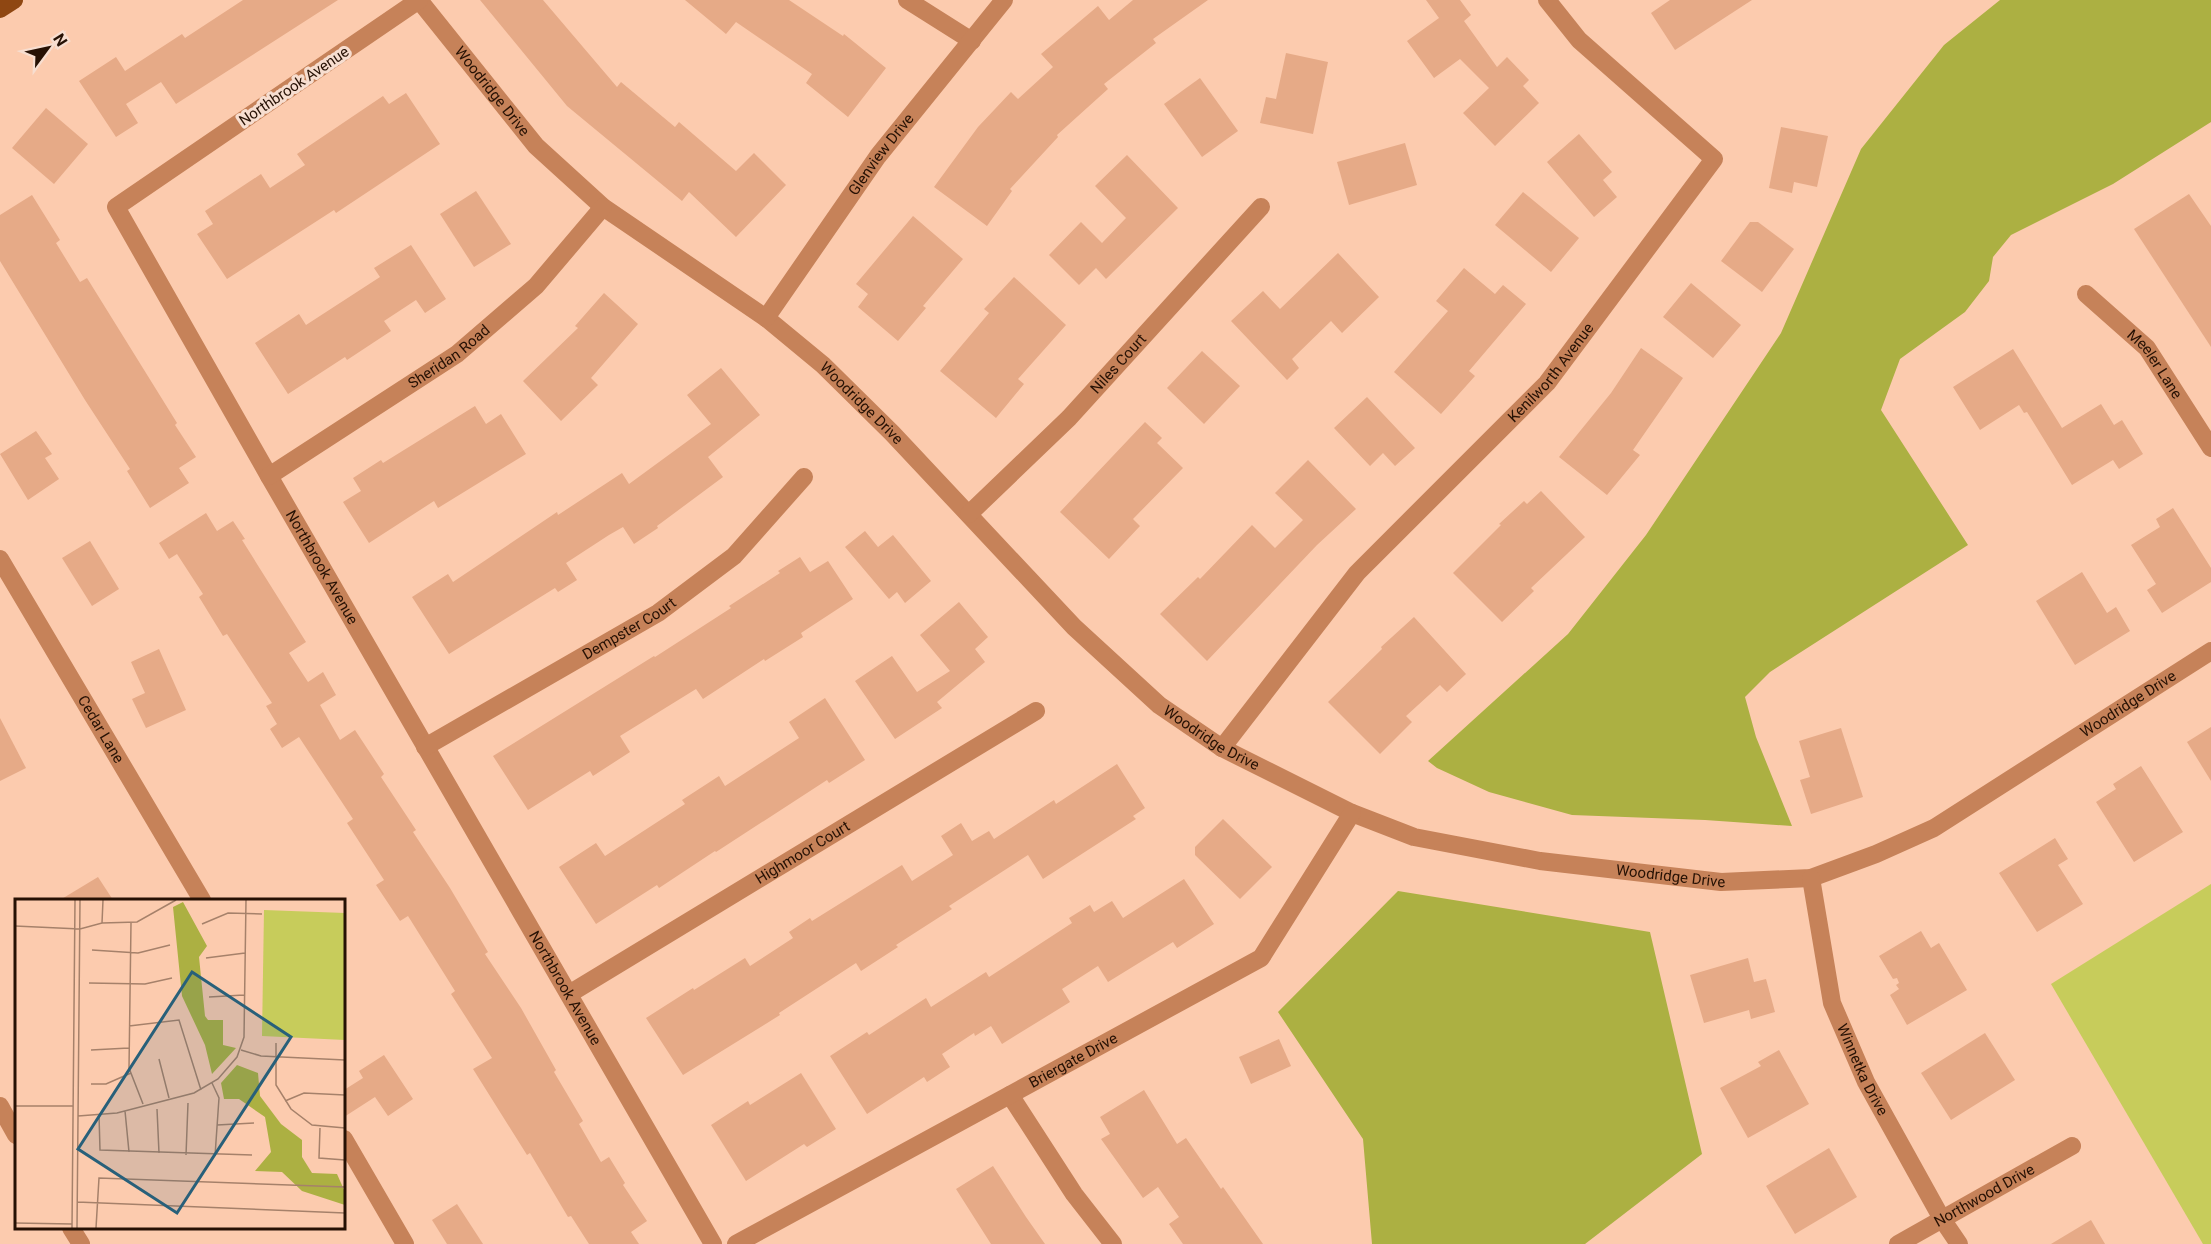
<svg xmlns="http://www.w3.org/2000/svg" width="2211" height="1244" font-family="Roboto,sans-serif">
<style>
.green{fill:#c7cc5b}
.forest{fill:#acb042}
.building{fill:#e6aa87}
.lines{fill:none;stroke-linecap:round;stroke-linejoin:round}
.minor{stroke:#c68259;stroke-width:18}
.major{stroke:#8f4712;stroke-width:18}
.labels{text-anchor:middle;stroke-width:6;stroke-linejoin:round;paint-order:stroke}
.street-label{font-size:15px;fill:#261104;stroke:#f7ded0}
.inset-road{fill:none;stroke:#a6816a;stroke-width:1.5}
.view{fill:#28607a;fill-opacity:0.15;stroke:#28607a;stroke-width:3}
.inset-edge{fill:none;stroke:#261104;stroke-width:3}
</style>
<rect width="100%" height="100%" fill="#fccbae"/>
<path class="green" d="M2211,884V1244H2203L2051,984Z"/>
<g class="forest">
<path d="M2000,0H2211V122L2113,184L2011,235L1993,257L1989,281L1965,312L1900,359L1881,410L1968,545L1770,672L1745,697L1756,737L1792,826L1705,820L1572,815L1489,792L1437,768L1428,761L1568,634L1646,535L1781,333L1861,149L1944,45Z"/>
<path d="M1398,891L1650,932L1702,1154L1585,1244H1372L1363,1139L1278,1012Z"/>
</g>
<g class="building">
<path d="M243,0H338L176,104L161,82L126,104L138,123L116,137L79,81L116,57L125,71L182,34L185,38Z"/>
<path d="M480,0H543L617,87L621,82L675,127L679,122L736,171L754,153L786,185L736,237L689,192L682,201L567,106Z"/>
<path d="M685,0H789L843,36L844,34L886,68L848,117L806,83L812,74L736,22L726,34Z"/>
<path d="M1133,0H1208L1153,39L1156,43L1104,84L1108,89L1057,135L1058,137L1010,189L1012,191L987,226L934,187L978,127L1011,92L1018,99L1053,67L1041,54L1098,6L1109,20Z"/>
<path d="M1426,0H1460L1471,15L1464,21L1497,67L1507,57L1529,80L1523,86L1539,103L1495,146L1463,113L1489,88L1460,59L1434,78L1407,41L1439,18Z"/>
<path d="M1670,0H1752L1675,50L1651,13Z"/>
<path d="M1286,53L1328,62L1313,134L1260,123L1266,97L1276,99Z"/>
<path d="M1200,78L1238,131L1202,157L1164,104Z"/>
<path d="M406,93L440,144L336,213L334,210L227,279L197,234L213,224L205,211L261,174L270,188L305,165L297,154L383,96L389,104Z"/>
<path d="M46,108L88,144L54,184L12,148Z"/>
<path d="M1781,127L1828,136L1817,187L1794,182L1792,193L1769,188Z"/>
<path d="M1579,134L1612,172L1603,180L1617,197L1594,217L1547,162Z"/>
<path d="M1405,143L1417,185L1349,205L1337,162Z"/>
<path d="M1127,155L1178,208L1106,279L1096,268L1079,285L1049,255L1081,222L1102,243L1126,218L1095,186Z"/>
<path d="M476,191L511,244L474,267L440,214Z"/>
<path d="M1523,192L1579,238L1551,272L1495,225Z"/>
<path d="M2189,194L2211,226V347L2134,229Z"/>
<path d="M32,195L60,240L56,243L80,282L87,278L177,423L175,425L196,457L179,468L189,483L150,508L127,471L130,469L85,400L0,261V215Z"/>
<path d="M913,216L963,259L923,306L926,308L898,341L858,307L868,294L856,284Z"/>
<path d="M1750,222H1758L1794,249L1762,292L1721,261Z"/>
<path d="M411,245L446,299L425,313L416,300L384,321L391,331L347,360L345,357L288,394L255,343L299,314L306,325L380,277L374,268Z"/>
<path d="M1338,253L1379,297L1342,333L1331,321L1292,359L1299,368L1287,380L1231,321L1263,291L1280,309Z"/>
<path d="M1464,268L1495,294L1503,285L1526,304L1469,371L1475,376L1441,414L1394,372L1448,311L1436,301Z"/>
<path d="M1014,277L1066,325L1018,379L1024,384L996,418L940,371L989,313L984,309Z"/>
<path d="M1691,283L1741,325L1713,358L1663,317Z"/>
<path d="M604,293L638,324L591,378L598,385L561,421L523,381L578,328L575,326Z"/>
<path d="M1641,348L1683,378L1633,450L1640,455L1607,495L1559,457L1611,393Z"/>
<path d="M2013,349L2062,428L2101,404L2114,425L2122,420L2143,454L2119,469L2113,460L2072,485L2027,412L2024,413L2019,405L1980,430L1953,387Z"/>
<path d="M1202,351L1240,386L1204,424L1167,388Z"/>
<path d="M721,368L760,415L708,457L723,477L657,526L658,528L634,544L623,527L609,535L566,563L577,580L558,592L555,588L449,654L412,597L448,574L453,582L557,512L558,515L622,473L629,484L711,424L687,395Z"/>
<path d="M1367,397L1415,448L1395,466L1383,453L1370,466L1334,428Z"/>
<path d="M475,406L486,424L501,414L526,454L438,508L434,501L369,543L343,502L361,491L353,478L381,460L383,463Z"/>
<path d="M1145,422L1162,438L1157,443L1183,468L1133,519L1140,526L1109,559L1060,512Z"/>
<path d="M36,431L52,454L45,458L59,479L28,500L0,454Z"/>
<path d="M1308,460L1356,509L1317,545L1207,661L1160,614L1198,577L1200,579L1252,525L1275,548L1303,520L1275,493Z"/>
<path d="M1541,491L1585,537L1531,588L1534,591L1502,622L1453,573L1501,525L1499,524L1524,501L1527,504Z"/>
<path d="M2173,508L2211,568V582L2162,613L2147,590L2156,584L2131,545L2160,527L2156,519Z"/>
<path d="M206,513L217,531L233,521L245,539L242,540L306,642L289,653L308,682L323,672L336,695L320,705L340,740L355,730L384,774L381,777L416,830L413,832L450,888L488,952L485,954L521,1008L556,1070L554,1072L583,1121L579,1124L601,1162L609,1157L625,1183L623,1185L647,1221L631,1232L639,1244H589L571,1216L568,1217L530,1153L527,1155L473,1069L492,1058L451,994L455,991L408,916L400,921L376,885L384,880L347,823L353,819L299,737L282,748L270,729L277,724L266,706L272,703L227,634L223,636L199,597L203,594L177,554L169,559L159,543Z"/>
<path d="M865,531L878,547L893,535L931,581L905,603L897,592L889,599L845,547Z"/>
<path d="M90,541L119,589L92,606L62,558Z"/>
<path d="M800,557L810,572L828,561L853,599L801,633L803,637L765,661L764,659L703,699L696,689L620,736L630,752L593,776L590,771L528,810L493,756L654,656L655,657L731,608L729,606L780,573L778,571Z"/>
<path d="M2082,572L2107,613L2116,607L2130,631L2075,665L2036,601Z"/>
<path d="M959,602L988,637L975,649L985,662L937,702L942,708L895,739L855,681L892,656L917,692L950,671L920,635Z"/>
<path d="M1414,617L1466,674L1447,692L1440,685L1406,716L1412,722L1380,754L1328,702L1382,649L1381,647Z"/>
<path d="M159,649L186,710L146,728L132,699L145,693L131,662Z"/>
<path d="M825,698L865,760L829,783L827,780L716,852L715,851L659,888L657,885L596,924L559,867L596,843L605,856L685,804L682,800L719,776L725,786L799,738L789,722Z"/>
<path d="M0,718L26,768L0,781Z"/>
<path d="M2211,727V781L2187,742Z"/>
<path d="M1841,728L1863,797L1811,814L1800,780L1810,777L1799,741Z"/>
<path d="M1117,764L1145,808L1133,816L1136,819L1043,879L1028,855L949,906L952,909L896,945L898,947L861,971L856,963L779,1013L780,1015L683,1075L646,1018L693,988L694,990L745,958L750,966L793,938L789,932L810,918L812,921L902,865L912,881L953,855L941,836L961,823L972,841L989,831L994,839L1054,800L1056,804Z"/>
<path d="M2141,766L2183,832L2134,862L2096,802L2116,789L2113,784Z"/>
<path d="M1223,819L1272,867L1240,899L1195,855V847Z"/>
<path d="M2055,838L2068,859L2058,865L2083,904L2037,932L1999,873Z"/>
<path d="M98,877L113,900H60Z"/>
<path d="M1184,879L1214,924L1177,948L1173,942L1108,982L1098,966L1062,989L1070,1002L1002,1044L991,1026L975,1036L974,1033L942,1054L950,1067L927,1082L924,1077L867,1114L830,1056L867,1032L869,1035L926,998L931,1007L986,972L989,977L1072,923L1069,918L1090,905L1094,912L1112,901L1123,918Z"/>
<path d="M1921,931L1931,948L1939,943L1967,990L1907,1025L1890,995L1899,989L1896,985L1899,983L1897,978L1893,979L1879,956Z"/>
<path d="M1748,958L1754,982L1766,979L1775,1012L1751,1019L1749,1010L1704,1023L1690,975Z"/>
<path d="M1985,1033L2015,1080L1951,1120L1921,1073Z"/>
<path d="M1279,1039L1291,1066L1251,1084L1239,1057Z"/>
<path d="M1779,1050L1809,1104L1748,1138L1720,1088L1761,1066L1758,1062Z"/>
<path d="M384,1055L413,1099L388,1116L375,1097L344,1117V1090L363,1078L359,1071Z"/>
<path d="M801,1073L836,1129L807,1147L804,1144L746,1181L711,1125L748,1101L750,1105Z"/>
<path d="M1144,1090L1177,1144L1186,1138L1221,1189L1223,1187L1263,1244H1183L1169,1224L1179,1217L1158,1187L1143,1198L1101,1139L1110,1134L1100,1117Z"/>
<path d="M1829,1148L1857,1197L1795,1234L1766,1186Z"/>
<path d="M993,1166L1026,1217L1045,1244H991L956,1189Z"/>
<path d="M457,1204L483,1244H447L432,1220Z"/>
<path d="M2091,1220L2105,1244H2051Z"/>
</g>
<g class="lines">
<g class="minor">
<path id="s1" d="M419,0L536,146L603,207L766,318L823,365L892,433L1074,627L1159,705L1222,748L1352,813L1414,837L1540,861L1721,882L1811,878L1876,854L1934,828L2211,651"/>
<path id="s2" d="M419,0L116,207L269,476L713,1244"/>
<path d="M907,0L972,41"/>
<path id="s3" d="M2086,294L2147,348L2211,448"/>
<path id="s4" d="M766,318L878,156L1004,0"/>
<path id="s5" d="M269,476L457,354L536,286L603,207"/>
<path id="s6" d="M969,514L1069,418L1261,207"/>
<path id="s7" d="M0,559L202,900"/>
<path id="s8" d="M425,747L658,613L734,556L804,477"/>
<path id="s9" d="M1222,748L1357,573L1547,383L1714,159L1579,40L1547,0"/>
<path id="s10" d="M1811,878L1832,1003L1866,1082L1942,1219L1959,1244"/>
<path id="s11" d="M569,994L1036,711"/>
<path d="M1010,1095L1074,1194L1113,1244"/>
<path d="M0,1106L16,1135"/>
<path d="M344,1139L405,1244"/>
<path d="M71,1228L81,1244"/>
<path id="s12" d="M736,1244L1261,958L1352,813"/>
<path id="s13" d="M1898,1244L2072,1146"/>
</g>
<path class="major" d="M0,9L14,0"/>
</g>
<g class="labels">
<g class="street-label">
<text transform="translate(294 86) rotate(-34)" y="5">Northbrook Avenue</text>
<text dy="5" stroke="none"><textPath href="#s1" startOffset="117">Woodridge Drive</textPath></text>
<text dy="5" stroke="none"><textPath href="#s4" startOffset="200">Glenview Drive</textPath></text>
<text dy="5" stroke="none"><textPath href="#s5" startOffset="216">Sheridan Road</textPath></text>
<text dy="5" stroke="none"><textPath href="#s6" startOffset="212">Niles Court</textPath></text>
<text dy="5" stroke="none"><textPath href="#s3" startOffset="99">Meeler Lane</textPath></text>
<text dy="5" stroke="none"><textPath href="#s9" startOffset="500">Kenilworth Avenue</textPath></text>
<text dy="5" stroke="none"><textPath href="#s1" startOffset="603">Woodridge Drive</textPath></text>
<text dy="5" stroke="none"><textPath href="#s2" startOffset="782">Northbrook Avenue</textPath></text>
<text dy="5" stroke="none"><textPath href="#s8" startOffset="236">Dempster Court</textPath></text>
<text dy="5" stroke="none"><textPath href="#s1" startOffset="2079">Woodridge Drive</textPath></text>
<text dy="5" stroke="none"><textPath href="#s7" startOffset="198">Cedar Lane</textPath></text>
<text dy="5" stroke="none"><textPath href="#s1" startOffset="1089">Woodridge Drive</textPath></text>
<text dy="5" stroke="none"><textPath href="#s11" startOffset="273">Highmoor Court</textPath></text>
<text dy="5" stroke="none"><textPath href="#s1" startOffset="1575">Woodridge Drive</textPath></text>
<text dy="5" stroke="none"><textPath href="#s2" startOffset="1268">Northbrook Avenue</textPath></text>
<text dy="5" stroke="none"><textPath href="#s12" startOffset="384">Briergate Drive</textPath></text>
<text dy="5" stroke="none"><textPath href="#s10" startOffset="200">Winnetka Drive</textPath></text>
<text dy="5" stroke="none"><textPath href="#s13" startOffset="99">Northwood Drive</textPath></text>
</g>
</g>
<g transform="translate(15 899)">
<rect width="330" height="330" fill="#fccbae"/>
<path d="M249,11L330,14V141L247,137Z" fill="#c7cc5b"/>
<path d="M168,3L192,47L184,58L190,117L193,121H208V146L221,149L197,175L190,146L167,97L158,8ZM222,166L243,174L245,197L266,225L287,241V258L297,274L322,275L330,293V306L287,292L267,273L240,272L256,253L250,218L224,200H209L206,184Z" fill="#acb042"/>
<path class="inset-road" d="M87,24L88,1M116,24L114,169L128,205M187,25L213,14L247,15M0,27L65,30L87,24L122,23L161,1M77,51L123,54L155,46M191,59L230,54M74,84L130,85L157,79M194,98L229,96M114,127L164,121L186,191M261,144V186L276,210L297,226L330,229M76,151L114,149M226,151L246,157L330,161M144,160L154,199M197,184L204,199L200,257M76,185H91L116,174M270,202L289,194L330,196M0,207H58M142,210L144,254M110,212L114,253M84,216L85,251L237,256M63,217L102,214L179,194L203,180L222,158L229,138L231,1M202,226L239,224M305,229L304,259L330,261M171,256L173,204M62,303L330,314M0,324L57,325M57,329L60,1M62,329L65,1M81,329L84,279L330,288"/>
<path class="view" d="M177,73L276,138L162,314L63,250Z"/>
<rect width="330" height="330" class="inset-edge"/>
</g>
<g transform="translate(48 48) rotate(57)" stroke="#f7ded0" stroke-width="4.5" paint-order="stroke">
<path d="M0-4.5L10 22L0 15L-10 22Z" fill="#261104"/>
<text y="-9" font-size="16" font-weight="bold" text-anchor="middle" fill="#261104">N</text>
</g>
</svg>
